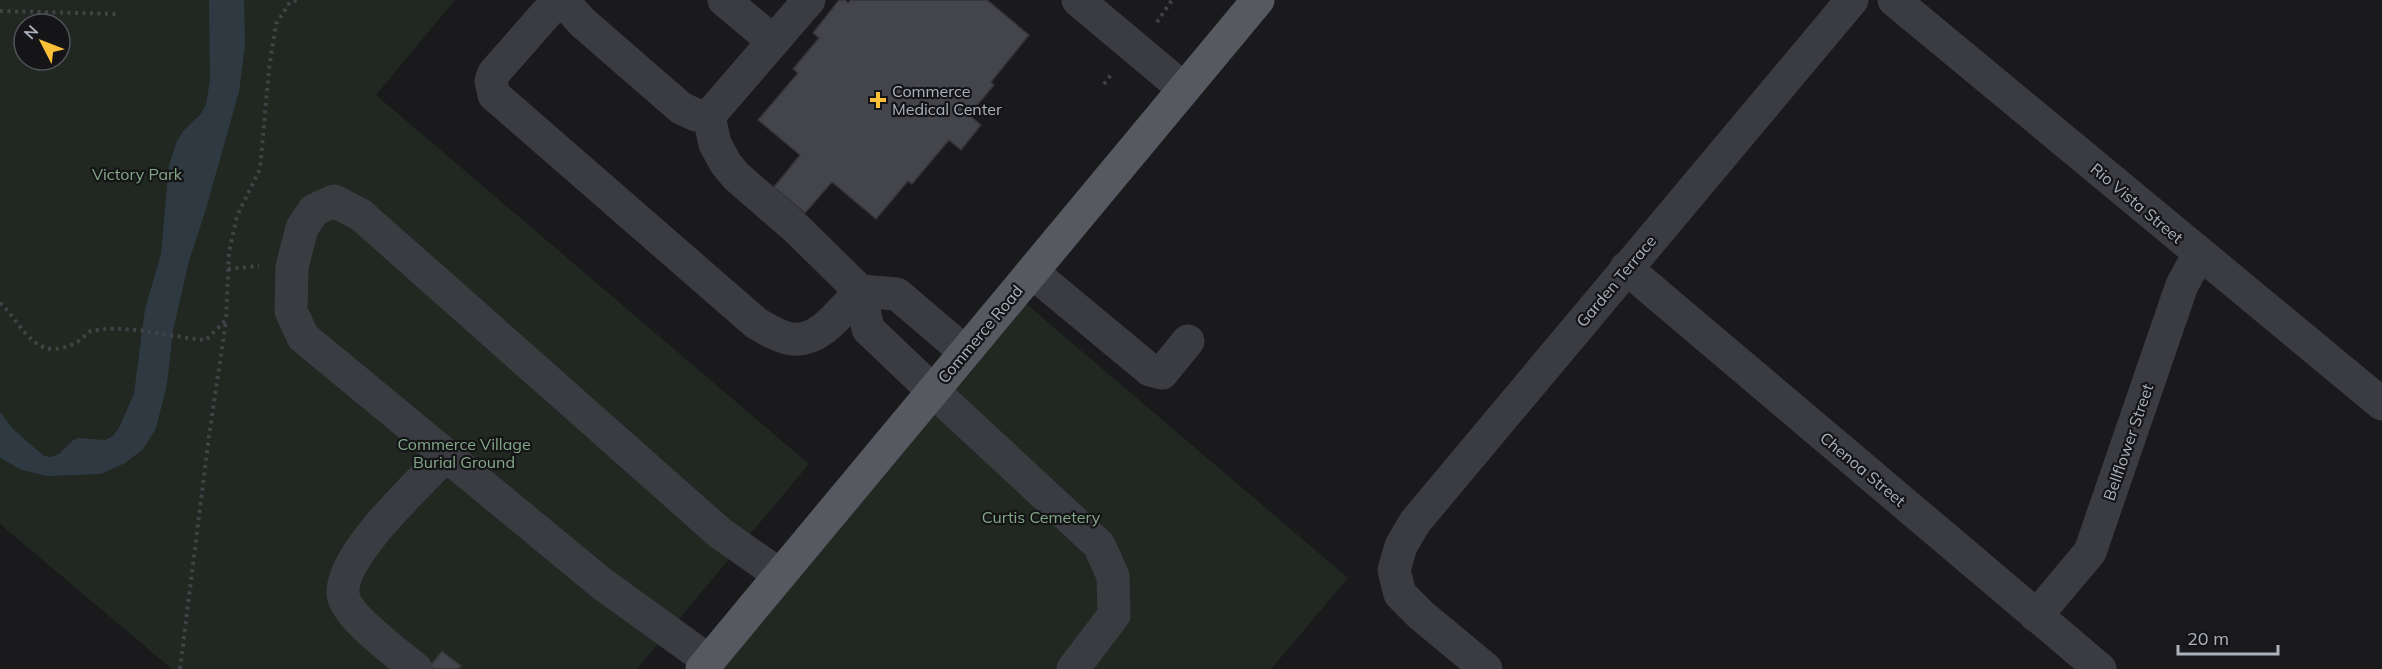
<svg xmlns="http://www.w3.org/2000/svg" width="2382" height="669" font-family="Mulish,sans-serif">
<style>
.green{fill:#202821;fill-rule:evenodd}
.water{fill:#2f3942}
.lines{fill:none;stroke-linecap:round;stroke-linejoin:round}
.stream{stroke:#2f3942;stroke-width:10}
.building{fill:#44454a;stroke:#343439;stroke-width:1.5}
.path{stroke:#414349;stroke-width:4;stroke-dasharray:3 4.5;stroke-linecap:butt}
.minor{stroke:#3b3c42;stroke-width:33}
.major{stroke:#575961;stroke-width:33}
.poi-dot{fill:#f9bf36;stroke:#151518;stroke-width:2}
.labels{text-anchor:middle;stroke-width:4.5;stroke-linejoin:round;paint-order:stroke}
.poi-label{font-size:16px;fill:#acb1bc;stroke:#151518;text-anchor:start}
.park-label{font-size:16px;fill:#83a887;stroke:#151518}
.street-label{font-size:16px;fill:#acb1bc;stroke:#151518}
</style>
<rect width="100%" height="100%" fill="#1a1a1d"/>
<g class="green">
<path d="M0,0H455L376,95L809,464L637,669H172L0,524ZM24,24H60V60H24Z"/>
<path d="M1024,302L1348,578L1271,669H713Z"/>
</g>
<path class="water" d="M209,0H239L240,45L234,91L201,208L184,260L168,330L162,384L151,427L139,446L122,459L100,469L47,471L23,465L0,452V412L13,429L44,456L51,457L59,454L72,441L78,438L105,440L113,436L119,428L134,394L145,309L161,254L169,165L177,141L184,130L201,114L206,104L210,80Z"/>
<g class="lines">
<path class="stream" d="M0,452L23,465L47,471L100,469L122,459L139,446L151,427L162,384L168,330L184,260L201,208L234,91L240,45L239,0"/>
</g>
<g class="building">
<path d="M839,0H845L848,3L851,0H987L1029,35L991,82L994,85L969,115L981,125L961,150L949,140L912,184L908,181L876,219L832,182L805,213L774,187L800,155L758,120L798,73L793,69L819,38L813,33Z"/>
<path d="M442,651L461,666L458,669H434L430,666Z"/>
</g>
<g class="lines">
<g class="path">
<path d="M0,11L119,14"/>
<path d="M1157,22L1172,0"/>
<path d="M1104,84L1113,72"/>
<path d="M228,269L259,266"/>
<path d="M0,303C15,316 26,342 46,348C55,351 73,346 81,339C86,335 89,330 96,330C132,325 170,337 206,340L226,320L229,252L237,216L260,169L269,69L276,24L290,2L297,0"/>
<path d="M180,669L209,436L226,321"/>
</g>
<g class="minor">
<path d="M558,0L494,73L491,81L494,95L756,323C766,329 779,337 791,339C820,343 842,310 860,291L797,229L736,176L726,164L715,144L709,116L696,115L681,108L582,22L562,0"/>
<path d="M724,0L773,41"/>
<path d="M1078,0L1184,89"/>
<path d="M1894,0L2382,404"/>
<path d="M709,116L809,0"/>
<path d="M1626,268L2100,669"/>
<path d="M1032,272L1150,370L1162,373L1188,341"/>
<path d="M965,352L897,294L860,291L868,329L933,391L1099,545L1113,576L1114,615L1073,669"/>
<path d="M2036,616L2090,552L2182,285L2199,254"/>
<path d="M709,661L601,583L303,337L291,311L292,267L302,228L314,210L334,201L361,215L720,533L780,575"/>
<path d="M416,669C398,654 345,616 343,594C340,555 420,483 446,455"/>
<path d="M1486,669L1421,615L1400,594L1394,570L1401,546L1415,522L1852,0"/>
</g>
<path class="major" d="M702,669L1258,0"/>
</g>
<path class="poi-dot" d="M875 91h6v6h6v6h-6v6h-6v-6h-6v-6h6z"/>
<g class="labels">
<g class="poi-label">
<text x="892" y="97">Commerce<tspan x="892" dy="18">Medical Center</tspan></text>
</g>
<g class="park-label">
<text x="137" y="180">Victory Park</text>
<text x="464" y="450">Commerce Village<tspan x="464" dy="18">Burial Ground</tspan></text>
<text x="1041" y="523">Curtis Cemetery</text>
</g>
<g class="street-label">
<text transform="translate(2137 203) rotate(40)" y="6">Rio Vista Street</text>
<text transform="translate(1616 281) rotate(-50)" y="6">Garden Terrace</text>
<text transform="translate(980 334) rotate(-50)" y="6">Commerce Road</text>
<text transform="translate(2128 442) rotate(-71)" y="6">Bellflower Street</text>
<text transform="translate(1863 469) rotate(40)" y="6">Chenoa Street</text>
</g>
</g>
<g transform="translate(42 42) rotate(312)"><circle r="28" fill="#151518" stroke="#51535a" stroke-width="1.5"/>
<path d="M0-4.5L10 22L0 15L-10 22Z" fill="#f9bf36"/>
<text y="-9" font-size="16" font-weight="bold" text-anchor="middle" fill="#acb1bc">N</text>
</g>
<path d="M2178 645v9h100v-9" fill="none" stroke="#acb1bc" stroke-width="3"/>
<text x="2187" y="645" font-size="18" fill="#acb1bc" stroke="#151518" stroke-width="4.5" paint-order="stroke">20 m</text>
</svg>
